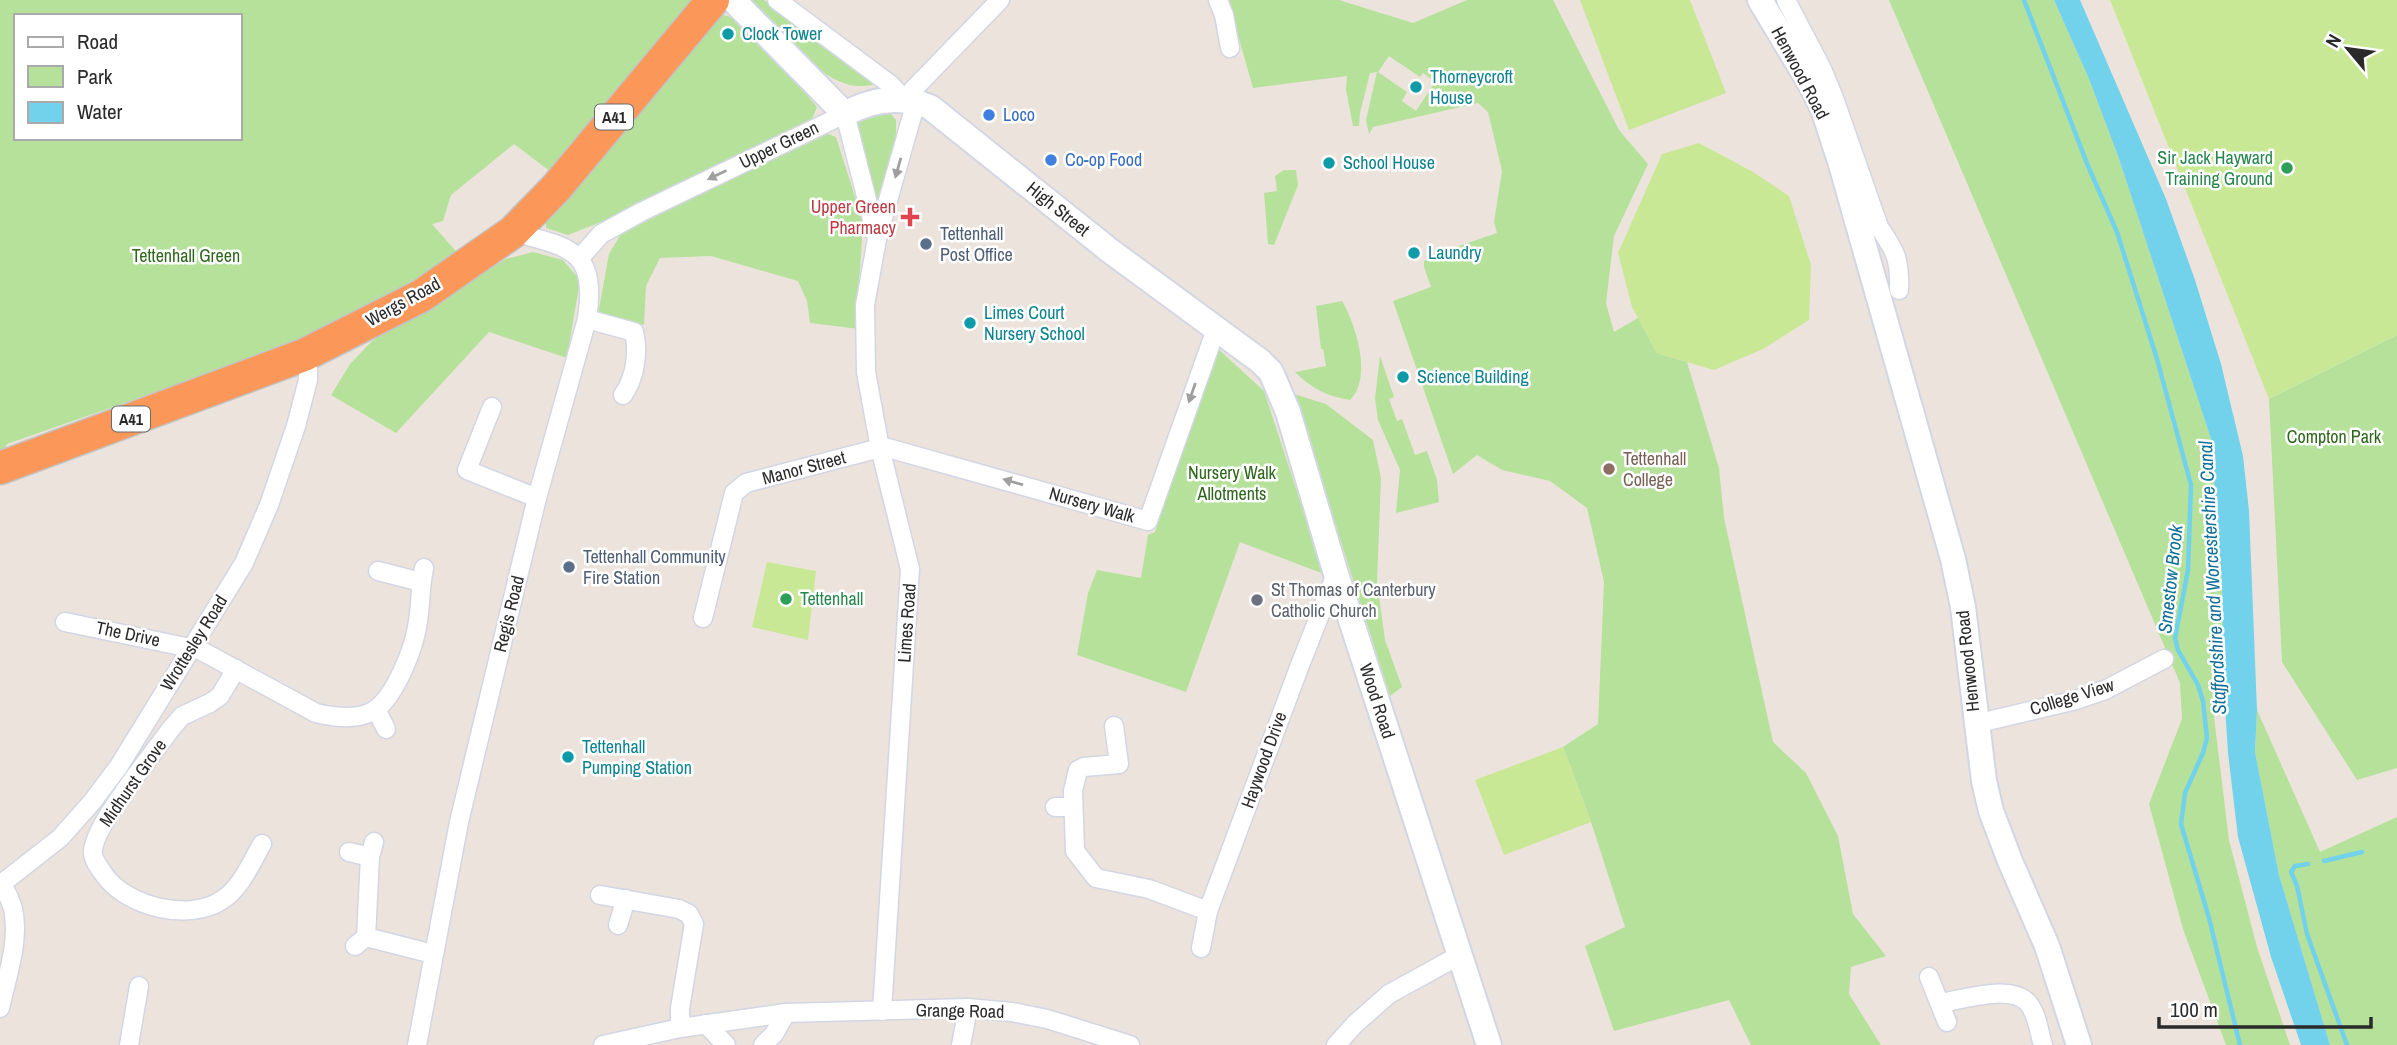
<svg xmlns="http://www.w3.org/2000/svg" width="2397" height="1045" font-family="'Archivo Narrow',sans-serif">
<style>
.green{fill:#b6e19a;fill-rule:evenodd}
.pitch{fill:#c9e896}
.water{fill:#72d1eb}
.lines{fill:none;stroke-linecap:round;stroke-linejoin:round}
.stream{stroke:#72d1eb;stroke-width:4.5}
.street-casing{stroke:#d2d6e3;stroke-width:21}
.secondary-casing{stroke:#d2d6e3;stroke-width:28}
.highway-casing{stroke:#c3c3c3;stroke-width:35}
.street{stroke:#fff;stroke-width:18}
.secondary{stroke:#fff;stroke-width:24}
.highway{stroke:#fa9759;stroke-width:32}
.oneway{fill:#9f9f9f}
.culture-dot{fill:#0f9aa8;stroke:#fff;stroke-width:2.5}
.shop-dot{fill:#3f7fe0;stroke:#fff;stroke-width:2.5}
.leisure-dot{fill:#2e9e5b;stroke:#fff;stroke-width:2.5}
.health-dot{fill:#e0444e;stroke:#fff;stroke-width:2.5}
.service-dot{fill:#5c6f8a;stroke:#fff;stroke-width:2.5}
.education-dot{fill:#8d6e63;stroke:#fff;stroke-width:2.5}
.worship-dot{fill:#6b7280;stroke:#fff;stroke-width:2.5}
.labels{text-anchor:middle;stroke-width:5;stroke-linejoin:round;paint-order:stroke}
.shield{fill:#fff;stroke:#6a6a6a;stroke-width:2}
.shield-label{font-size:16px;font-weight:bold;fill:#2a2a2a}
.culture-label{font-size:18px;fill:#0d838f;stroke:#fff;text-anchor:start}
.street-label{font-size:18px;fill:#2a2a2a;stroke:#fff}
.shop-label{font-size:18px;fill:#366cbe;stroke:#fff;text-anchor:start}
.leisure-label{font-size:18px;fill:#27864d;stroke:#fff;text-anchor:end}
.health-label{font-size:18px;fill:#be3a42;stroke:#fff;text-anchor:end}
.service-label{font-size:18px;fill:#4e5e75;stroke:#fff;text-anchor:start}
.park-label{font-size:18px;fill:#2e661c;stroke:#fff}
.education-label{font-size:18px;fill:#785e54;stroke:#fff;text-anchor:start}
.worship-label{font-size:18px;fill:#5b616d;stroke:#fff;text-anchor:start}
.water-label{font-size:19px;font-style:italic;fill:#116f98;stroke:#fff}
</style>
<rect width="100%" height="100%" fill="#ece4dc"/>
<g class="green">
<path d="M0,0H705L555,175L514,144L451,195L443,221L432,224L460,256L313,337L7,444L0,457ZM16,16H240V138H16Z"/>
<path d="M750,0H764L877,84C868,86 859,87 850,85C808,73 778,31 750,0Z"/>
<path d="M1228,0H1339L1413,23L1467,0H1553L1619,130L1648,164L1614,236L1606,303L1614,332L1638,318L1657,353L1687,362L1719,468L1724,518L1773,742L1806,773L1838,836L1853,914L1886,956L1851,967L1849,994L1881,1045H1751L1729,1000L1614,1031L1585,946L1625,927L1591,822L1563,747L1598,724L1604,582L1587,508L1550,481L1502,470L1477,455L1453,474L1393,301L1431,287L1424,267V261L1441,255V252L1497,233L1494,222L1502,171L1488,112L1478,103L1373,127L1369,134L1366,120L1377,72L1370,73L1360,113L1359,126H1353L1346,90L1347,76L1253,88ZM1389,56L1420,77L1423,73L1435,82L1416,111L1402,101L1407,92L1378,72Z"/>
<path d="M1889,0H2054L2089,79L2118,156L2211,439L2222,584L2224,690L2215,689L2214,717L2229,840L2257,947L2290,1045H2226L2183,929L2149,804L2182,719L2180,683Z"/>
<path d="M724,15C751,21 798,84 817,107L812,119L611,218L568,235L546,228V215L719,16Z"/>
<path d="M874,113L891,114L896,120V134L878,204L867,185L853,125Z"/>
<path d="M828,134L836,137L863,222L858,301L859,329L810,323L807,301L798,281L711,256L660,258L646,286L644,325L598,314L609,254L621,234L734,177Z"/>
<path d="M1284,170H1296L1298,185L1274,245L1268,244L1264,193L1277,191L1275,176Z"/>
<path d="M533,252L563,260L580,280L567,358L489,332L396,433L331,395L350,364L372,341L506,259Z"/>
<path d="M1342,301C1356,325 1373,378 1350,400C1328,397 1311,388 1295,372L1326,366L1323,349H1321L1316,306Z"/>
<path d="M2397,335V768L2357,780L2282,662L2269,399Z"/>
<path d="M1214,345L1264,391L1324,574L1240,542L1186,692L1077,655L1088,593L1097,570L1141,578L1148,535L1155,532Z"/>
<path d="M1380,356L1394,397L1389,399L1397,421L1402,419L1415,455L1427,451L1437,480L1439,502L1396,513L1400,470L1378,420L1375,398Z"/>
<path d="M1294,394L1326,404L1373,440L1381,478L1377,582L1385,640L1402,687L1390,696Z"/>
<path d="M2257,710L2320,852L2397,817V1045H2330L2279,875L2255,752Z"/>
</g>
<g class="pitch">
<path d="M1580,0H1690L1726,93L1629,130Z"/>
<path d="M2110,0H2397V335L2269,399Z"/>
<path d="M1699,143L1753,172L1789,196L1811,265L1809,320L1763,349L1714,370L1657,353L1632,307L1618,253L1662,154Z"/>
<path d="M767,562L816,571L808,640L752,627Z"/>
<path d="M1563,747L1591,822L1504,855L1475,780Z"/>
</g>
<path class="water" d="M2054,0H2080L2166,199L2195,280L2221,364L2243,456L2249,511L2257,710L2255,752L2279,875L2330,1045H2301L2271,957L2238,837L2228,753L2224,690L2222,584L2211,439L2118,156L2089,79Z"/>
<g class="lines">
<g class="stream">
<path d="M2024,0L2088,166L2117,232L2157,359L2191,485L2188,570L2175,638L2178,650L2198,685L2203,701L2207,738L2203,753L2185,793L2181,824L2209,918L2240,1045"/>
<path d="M2324,861L2362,852"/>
<path d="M2308,864L2295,866L2291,872L2297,886L2307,934L2347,1045"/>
</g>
<g class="street-casing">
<g id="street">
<path d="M777,0L891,85L904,99L1000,0"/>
<path d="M1218,0L1224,15L1230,48"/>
<path d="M1786,0L1822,69L1834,98L1879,227C1896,252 1900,259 1899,290"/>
<path d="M579,259L601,234L641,212L845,114L877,239"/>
<path d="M587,319L634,332C639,353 635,378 623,395"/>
<path d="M492,407L467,470L537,498"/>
<path d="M378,571L421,582"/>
<path d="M703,618L734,493L746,483L880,448H888L1148,521L1216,329"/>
<path d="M65,622L200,650L316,713C333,717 352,720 369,713C394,703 415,646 418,621C421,603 420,586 424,568"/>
<path d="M236,669L220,696L210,703L182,716L170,730C154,753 91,828 93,853C93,860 101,870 105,876C128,907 189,922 222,900C241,888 251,863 262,844"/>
<path d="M376,709L386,729"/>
<path d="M1975,724L2076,700L2105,690L2164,659"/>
<path d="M1114,726L1119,764L1084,767L1078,770L1073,791L1075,851L1096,878L1149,889L1208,911"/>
<path d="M1055,807H1073"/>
<path d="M349,852L370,857"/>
<path d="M0,885L60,838L92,802L119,766L244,563L269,505L296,426L308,380V368L304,355"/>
<path d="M600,895L679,909L689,914L694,924L680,1008V1028"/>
<path d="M618,925L626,899"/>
<path d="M366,937L370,857L374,842"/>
<path d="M355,946L366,937L433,954"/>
<path d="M1201,948L1208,911L1300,665L1336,574"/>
<path d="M1929,977L1947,1022"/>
<path d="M1941,1003C1964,999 2011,984 2028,1003C2037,1013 2039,1032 2043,1045"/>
<path d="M0,1008C7,977 20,940 13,909C11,900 6,892 2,884"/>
<path d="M882,1011L910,569L880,448L866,372L865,305L877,239L916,102"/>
<path d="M706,1024L726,1045"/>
<path d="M129,1045L139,986"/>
<path d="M417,1045L459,822L537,498L587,319C597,249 571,248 513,232"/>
<path d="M603,1045L680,1028L786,1013L968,1008L1012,1012L1047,1019L1130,1045"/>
<path d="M763,1045L774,1034L786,1013"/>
<path d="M961,1045L968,1008"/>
<path d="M1336,1045L1355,1024L1389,994L1460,955"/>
</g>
</g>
<g class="secondary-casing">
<g id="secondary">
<path d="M733,0L845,114C872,99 901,95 930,107L1109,250L1260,361L1271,372L1288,412L1336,574L1489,1045"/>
<path d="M1760,0L1811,85L1823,109L1840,161L1953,559L1963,607L1984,781L1991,811L2010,861L2047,946L2079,1045"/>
</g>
</g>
<g class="highway-casing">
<path id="highway" d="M0,468L304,355L421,296L513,232L556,188L713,0"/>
</g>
<use href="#street" class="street"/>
<use href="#secondary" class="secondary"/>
<use href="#highway" class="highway"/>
</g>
<defs><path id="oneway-solid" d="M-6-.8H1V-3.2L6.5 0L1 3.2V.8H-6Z" transform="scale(1.75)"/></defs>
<g class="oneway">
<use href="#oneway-solid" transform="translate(898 168) rotate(106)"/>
<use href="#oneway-solid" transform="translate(717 175) rotate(154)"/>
<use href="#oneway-solid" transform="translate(1192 393) rotate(109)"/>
<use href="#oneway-solid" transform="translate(1013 482) rotate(-164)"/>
</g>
<g class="culture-dot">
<circle cx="728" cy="34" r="7"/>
<circle cx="1416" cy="87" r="7"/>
<circle cx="1329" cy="163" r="7"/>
<circle cx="1414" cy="253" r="7"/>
<circle cx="970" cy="323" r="7"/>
<circle cx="1403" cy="377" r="7"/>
<circle cx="568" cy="757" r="7"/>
</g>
<g class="shop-dot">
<circle cx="989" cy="115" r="7"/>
<circle cx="1051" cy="160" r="7"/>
</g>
<g class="leisure-dot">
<circle cx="2287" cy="168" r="7"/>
<circle cx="786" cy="599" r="7"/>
</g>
<path class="health-dot" d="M906.5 206.5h7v7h7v7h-7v7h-7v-7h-7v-7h7z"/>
<g class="service-dot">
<circle cx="926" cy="244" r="7"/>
<circle cx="569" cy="567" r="7"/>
</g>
<circle class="education-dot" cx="1609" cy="469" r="7"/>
<circle class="worship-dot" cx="1257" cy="600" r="7"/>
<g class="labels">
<g class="shield">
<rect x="595" y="104.5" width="38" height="25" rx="5"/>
<rect x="112" y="406.5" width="38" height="25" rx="5"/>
</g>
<g class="shield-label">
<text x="614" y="123">A41</text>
<text x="131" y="425">A41</text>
</g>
<g class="culture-label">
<text x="742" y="40">Clock Tower</text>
<text x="1430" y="83">Thorneycroft<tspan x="1430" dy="21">House</tspan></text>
<text x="1343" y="169">School House</text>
<text x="1428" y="259">Laundry</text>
<text x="984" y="319">Limes Court<tspan x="984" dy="21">Nursery School</tspan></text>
<text x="1417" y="383">Science Building</text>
<text x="582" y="753">Tettenhall<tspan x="582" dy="21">Pumping Station</tspan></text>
</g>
<g class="street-label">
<text transform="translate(1800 73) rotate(62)" y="6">Henwood Road</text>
<text transform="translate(779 145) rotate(-26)" y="6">Upper Green</text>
<text transform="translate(1058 209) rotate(39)" y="6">High Street</text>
<text transform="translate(403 302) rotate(-29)" y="6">Wergs Road</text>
<text transform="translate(804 468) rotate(-15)" y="6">Manor Street</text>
<text transform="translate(1092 505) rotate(16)" y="6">Nursery Walk</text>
<text transform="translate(509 614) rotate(-76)" y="6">Regis Road</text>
<text transform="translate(907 623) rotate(-86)" y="6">Limes Road</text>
<text transform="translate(128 634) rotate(12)" y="6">The Drive</text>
<text transform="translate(194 643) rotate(-58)" y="6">Wrottesley Road</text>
<text transform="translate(1968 661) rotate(-96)" y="6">Henwood Road</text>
<text transform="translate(2072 697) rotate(-17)" y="6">College View</text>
<text transform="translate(1377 701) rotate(72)" y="6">Wood Road</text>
<text transform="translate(1264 760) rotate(-70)" y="6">Haywood Drive</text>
<text transform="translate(133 783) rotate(-55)" y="6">Midhurst Grove</text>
<text transform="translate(960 1011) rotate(1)" y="6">Grange Road</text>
</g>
<g class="shop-label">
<text x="1003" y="121">Loco</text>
<text x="1065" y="166">Co-op Food</text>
</g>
<g class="leisure-label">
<text x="2273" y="164">Sir Jack Hayward<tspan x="2273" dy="21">Training Ground</tspan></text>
<text x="800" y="605" text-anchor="start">Tettenhall</text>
</g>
<g class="health-label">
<text x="896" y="213">Upper Green<tspan x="896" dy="21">Pharmacy</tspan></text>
</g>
<g class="service-label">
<text x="940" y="240">Tettenhall<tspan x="940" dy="21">Post Office</tspan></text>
<text x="583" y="563">Tettenhall Community<tspan x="583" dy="21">Fire Station</tspan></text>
</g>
<g class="park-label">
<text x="186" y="262">Tettenhall Green</text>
<text x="2334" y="443">Compton Park</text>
<text x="1232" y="479">Nursery Walk<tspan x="1232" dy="21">Allotments</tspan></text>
</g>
<g class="education-label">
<text x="1623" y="465">Tettenhall<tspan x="1623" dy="21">College</tspan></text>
</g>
<g class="worship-label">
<text x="1271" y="596">St Thomas of Canterbury<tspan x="1271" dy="21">Catholic Church</tspan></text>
</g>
<g class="water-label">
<text transform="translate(2212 578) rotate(-93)" y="7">Staffordshire and Worcestershire Canal</text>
<text transform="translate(2170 579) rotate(-84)" y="7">Smestow Brook</text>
</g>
</g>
<rect x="14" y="14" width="228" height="126" fill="#ffffff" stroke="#aaaaaa" stroke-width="2"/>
<rect x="28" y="37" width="35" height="10" fill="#ffffff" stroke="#aaaaaa" stroke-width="2"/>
<text x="77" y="49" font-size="21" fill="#2a2a2a">Road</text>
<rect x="28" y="66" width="35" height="21" fill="#b6e19a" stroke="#aaaaaa" stroke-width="2"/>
<text x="77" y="84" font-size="21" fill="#2a2a2a">Park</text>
<rect x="28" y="102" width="35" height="21" fill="#72d1eb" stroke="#aaaaaa" stroke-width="2"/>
<text x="77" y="119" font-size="21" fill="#2a2a2a">Water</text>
<g transform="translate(2348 49) rotate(299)" stroke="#ffffff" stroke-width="5" paint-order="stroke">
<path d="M0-5L12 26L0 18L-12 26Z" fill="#2a2a2a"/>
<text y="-10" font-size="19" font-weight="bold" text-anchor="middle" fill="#2a2a2a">N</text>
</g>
<path d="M2159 1017v10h212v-10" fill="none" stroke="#2a2a2a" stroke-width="3.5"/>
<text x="2170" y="1017" font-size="21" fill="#2a2a2a" stroke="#ffffff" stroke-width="5" paint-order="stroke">100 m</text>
</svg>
